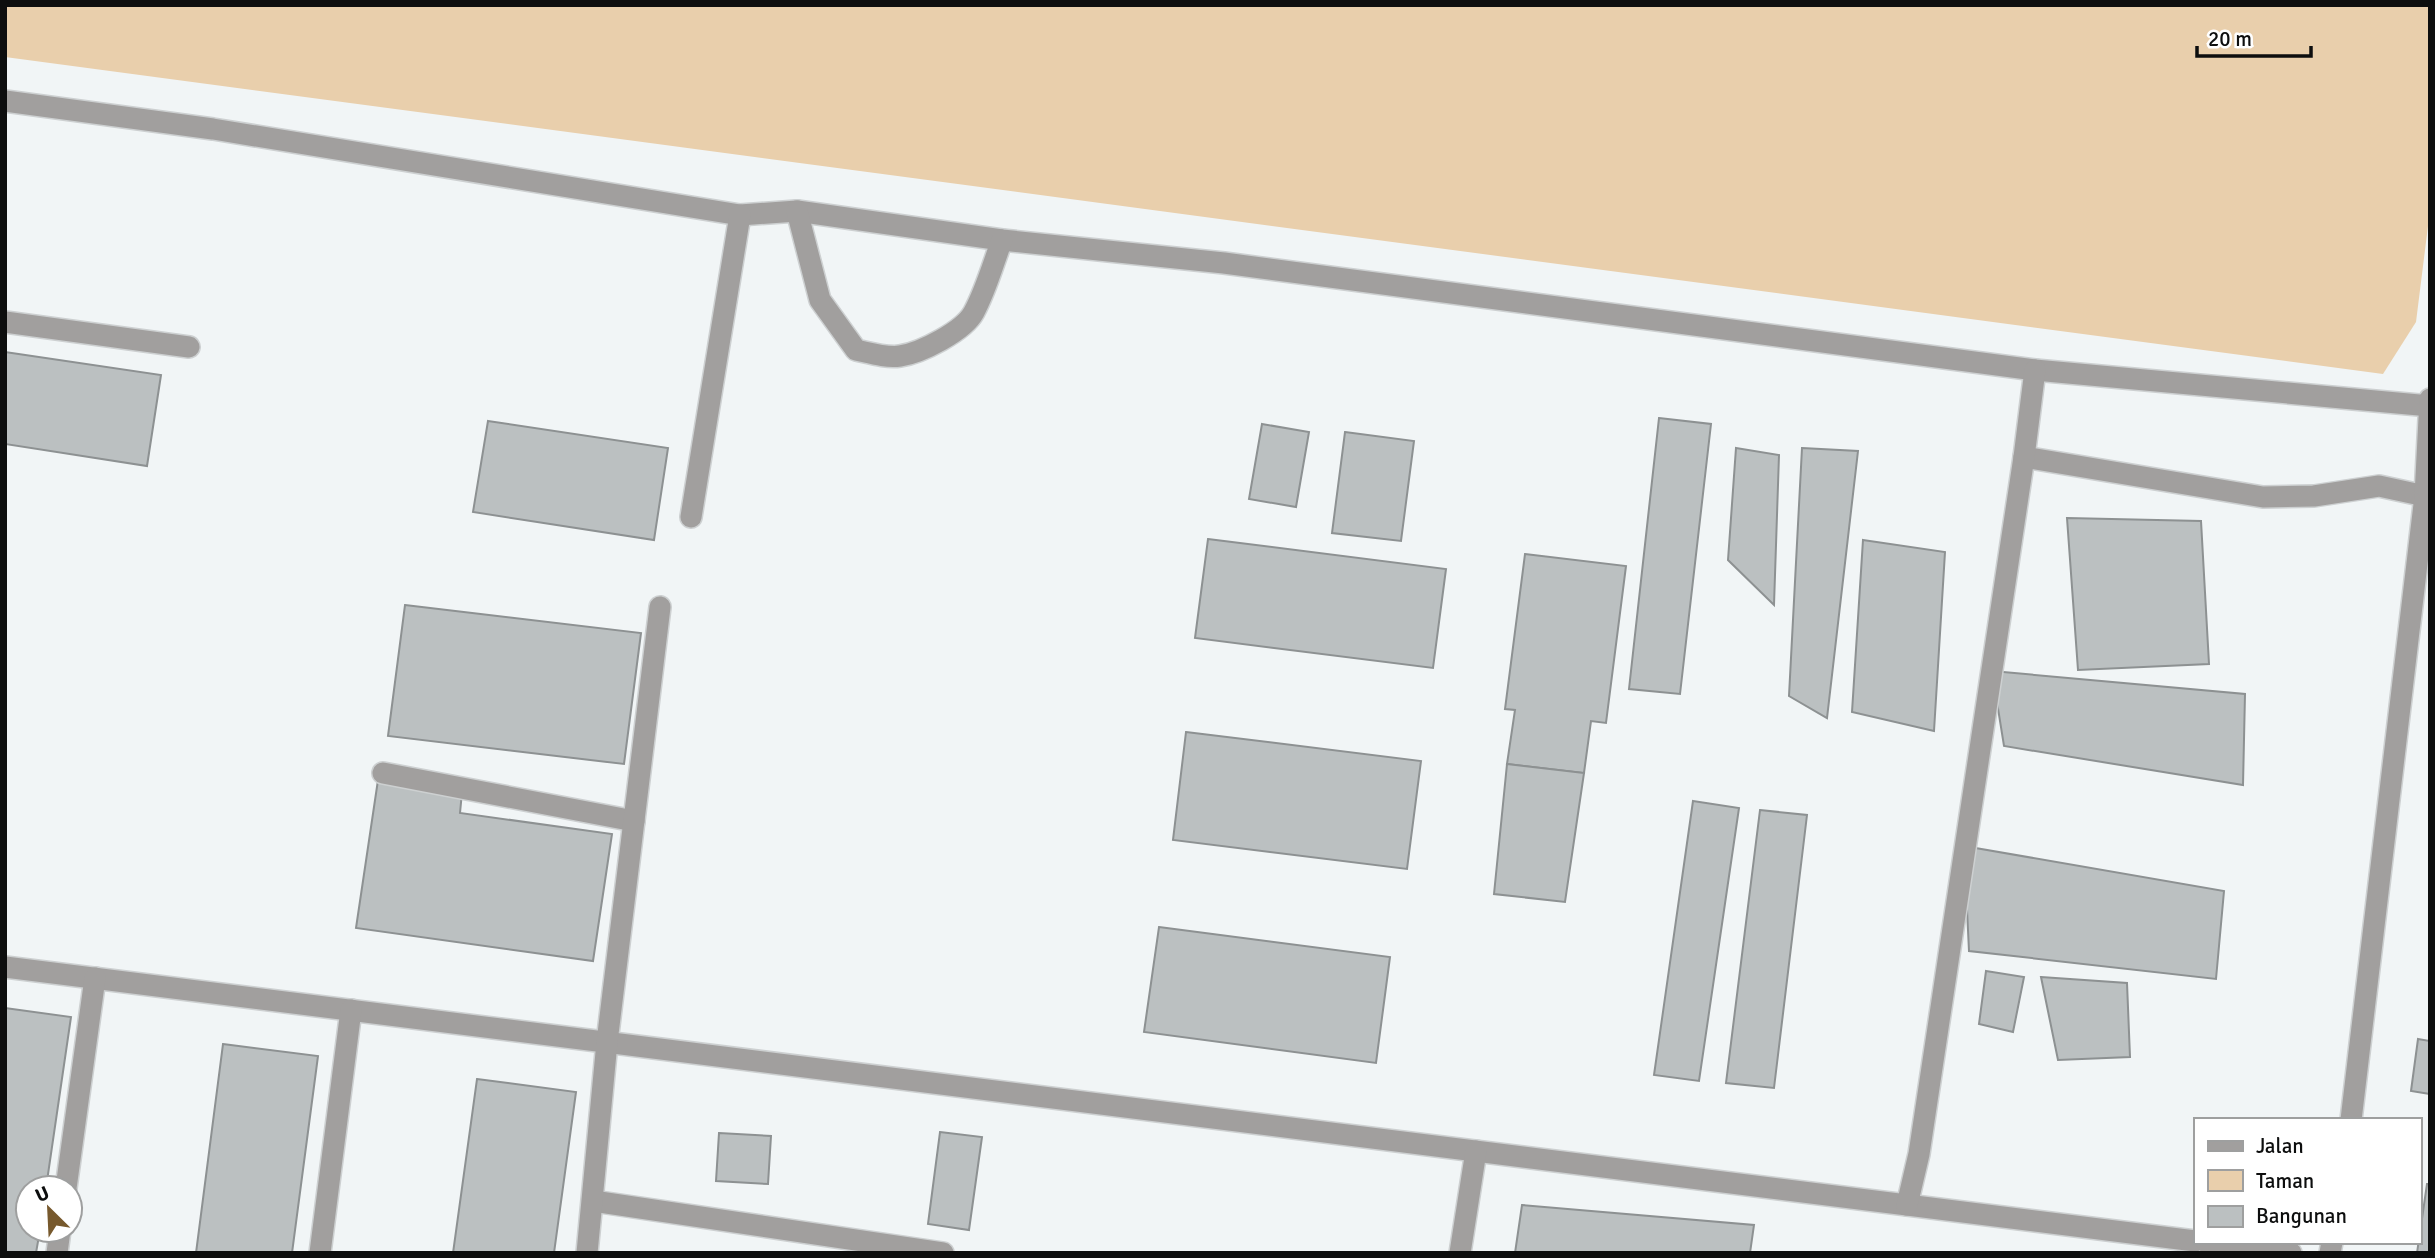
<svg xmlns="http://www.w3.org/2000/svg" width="2435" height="1258" font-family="Signika,sans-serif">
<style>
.green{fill:#e9cfac}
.building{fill:#bbc0c1;stroke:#8d9192;stroke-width:2}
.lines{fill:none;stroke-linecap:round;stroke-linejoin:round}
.minor-casing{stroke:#cdd0d1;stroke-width:24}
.minor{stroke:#a19f9e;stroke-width:21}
</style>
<rect width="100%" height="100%" fill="#f1f5f6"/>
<path class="green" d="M5,5H2430V210L2416,322L2383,374L5,57Z"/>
<g class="building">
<path d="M5,352L161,375L147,466L5,444Z"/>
<path d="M1659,418L1711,424L1680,694L1629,689Z"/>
<path d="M488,421L668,448L654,540L473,512Z"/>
<path d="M1262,424L1309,432L1296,507L1249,499Z"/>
<path d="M1345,432L1414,441L1401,541L1332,533Z"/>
<path d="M1736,448L1779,455L1774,605L1728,560Z"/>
<path d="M1802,448L1858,451L1827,718L1789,696Z"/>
<path d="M2067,518L2201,521L2209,664L2078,670Z"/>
<path d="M1208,539L1446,569L1433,668L1195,638Z"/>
<path d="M1863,540L1945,552L1934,731L1852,712Z"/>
<path d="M1525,554L1626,566L1606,723L1591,721L1584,773L1507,764L1515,710L1505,709Z"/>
<path d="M405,605L641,633L624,764L388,736Z"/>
<path d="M1992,671L2245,694L2243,785L2004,746Z"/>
<path d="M1186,732L1421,761L1407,869L1173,840Z"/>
<path d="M1507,764L1584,773L1565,902L1494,894Z"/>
<path d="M378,780L462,792L460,813L612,834L593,961L356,928Z"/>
<path d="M1693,801L1739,808L1699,1081L1654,1075Z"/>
<path d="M1760,810L1807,815L1774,1088L1726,1083Z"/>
<path d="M1964,846L2224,891L2216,979L1969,951Z"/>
<path d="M1159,927L1390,957L1376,1063L1144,1032Z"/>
<path d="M1986,971L2024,977L2013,1032L1979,1024Z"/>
<path d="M2041,977L2127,983L2130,1057L2058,1060Z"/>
<path d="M5,1008L71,1017L46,1188H28V1230H40L36,1253H5Z"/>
<path d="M2418,1039L2430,1041V1094L2411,1091Z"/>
<path d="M223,1044L318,1056L292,1253H196Z"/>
<path d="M477,1079L576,1092L554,1253H453Z"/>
<path d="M940,1132L982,1137L969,1230L928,1224Z"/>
<path d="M719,1133L771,1136L768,1184L716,1181Z"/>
<path d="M2427,1184H2430V1253H2417Z"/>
<path d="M1522,1205L1754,1225L1750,1253H1515Z"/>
</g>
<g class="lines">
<g class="minor-casing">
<g id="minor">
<path d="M5,101L213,129L740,215L797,211L1002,240L1224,263L2035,370L2430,406"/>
<path d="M797,211L820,300L856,350C870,353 886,358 900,356C921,353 964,331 974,312C986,290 993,264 1002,240"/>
<path d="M5,322L189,347"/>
<path d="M2024,457L2263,497L2314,496L2379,486L2425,496"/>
<path d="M691,517L740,215"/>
<path d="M383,773L634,821"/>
<path d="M5,967L2195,1241"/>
<path d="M2351,1120L2425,496L2430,399"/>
<path d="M66,1188L95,978"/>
<path d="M593,1201L943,1253"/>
<path d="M1907,1205L1919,1154L2024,457L2035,370"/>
<path d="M2206,1242L2291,1253"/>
<path d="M57,1253L60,1230"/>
<path d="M320,1253L351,1010"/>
<path d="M587,1253L607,1042L660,607"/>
<path d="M1460,1253L1476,1151"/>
<path d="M2330,1253L2332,1242"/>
</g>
</g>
<use href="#minor" class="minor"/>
</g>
<rect width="2435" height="1258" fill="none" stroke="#0d0e0e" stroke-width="14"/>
<rect x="2194" y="1118" width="228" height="126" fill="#ffffff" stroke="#9e9f9f" stroke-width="2"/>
<rect x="2208" y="1141" width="35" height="10" fill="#a19f9e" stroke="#9e9f9f" stroke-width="2"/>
<text x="2256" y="1153" font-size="21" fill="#0d0e0e">Jalan</text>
<rect x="2208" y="1170" width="35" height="21" fill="#e9cfac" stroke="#9e9f9f" stroke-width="2"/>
<text x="2256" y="1188" font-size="21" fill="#0d0e0e">Taman</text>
<rect x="2208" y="1206" width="35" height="21" fill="#bbc0c1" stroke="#9e9f9f" stroke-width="2"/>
<text x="2256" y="1223" font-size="21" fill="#0d0e0e">Bangunan</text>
<g transform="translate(49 1209) rotate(336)"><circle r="33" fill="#ffffff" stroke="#9e9f9f" stroke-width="2"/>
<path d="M0-5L12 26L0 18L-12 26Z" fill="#77592d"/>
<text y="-10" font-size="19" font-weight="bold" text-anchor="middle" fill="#0d0e0e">U</text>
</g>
<path d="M2197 46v10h114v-10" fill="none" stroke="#0d0e0e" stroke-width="3.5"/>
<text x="2208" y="46" font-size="21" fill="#0d0e0e" stroke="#ffffff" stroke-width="5" paint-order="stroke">20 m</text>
</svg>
